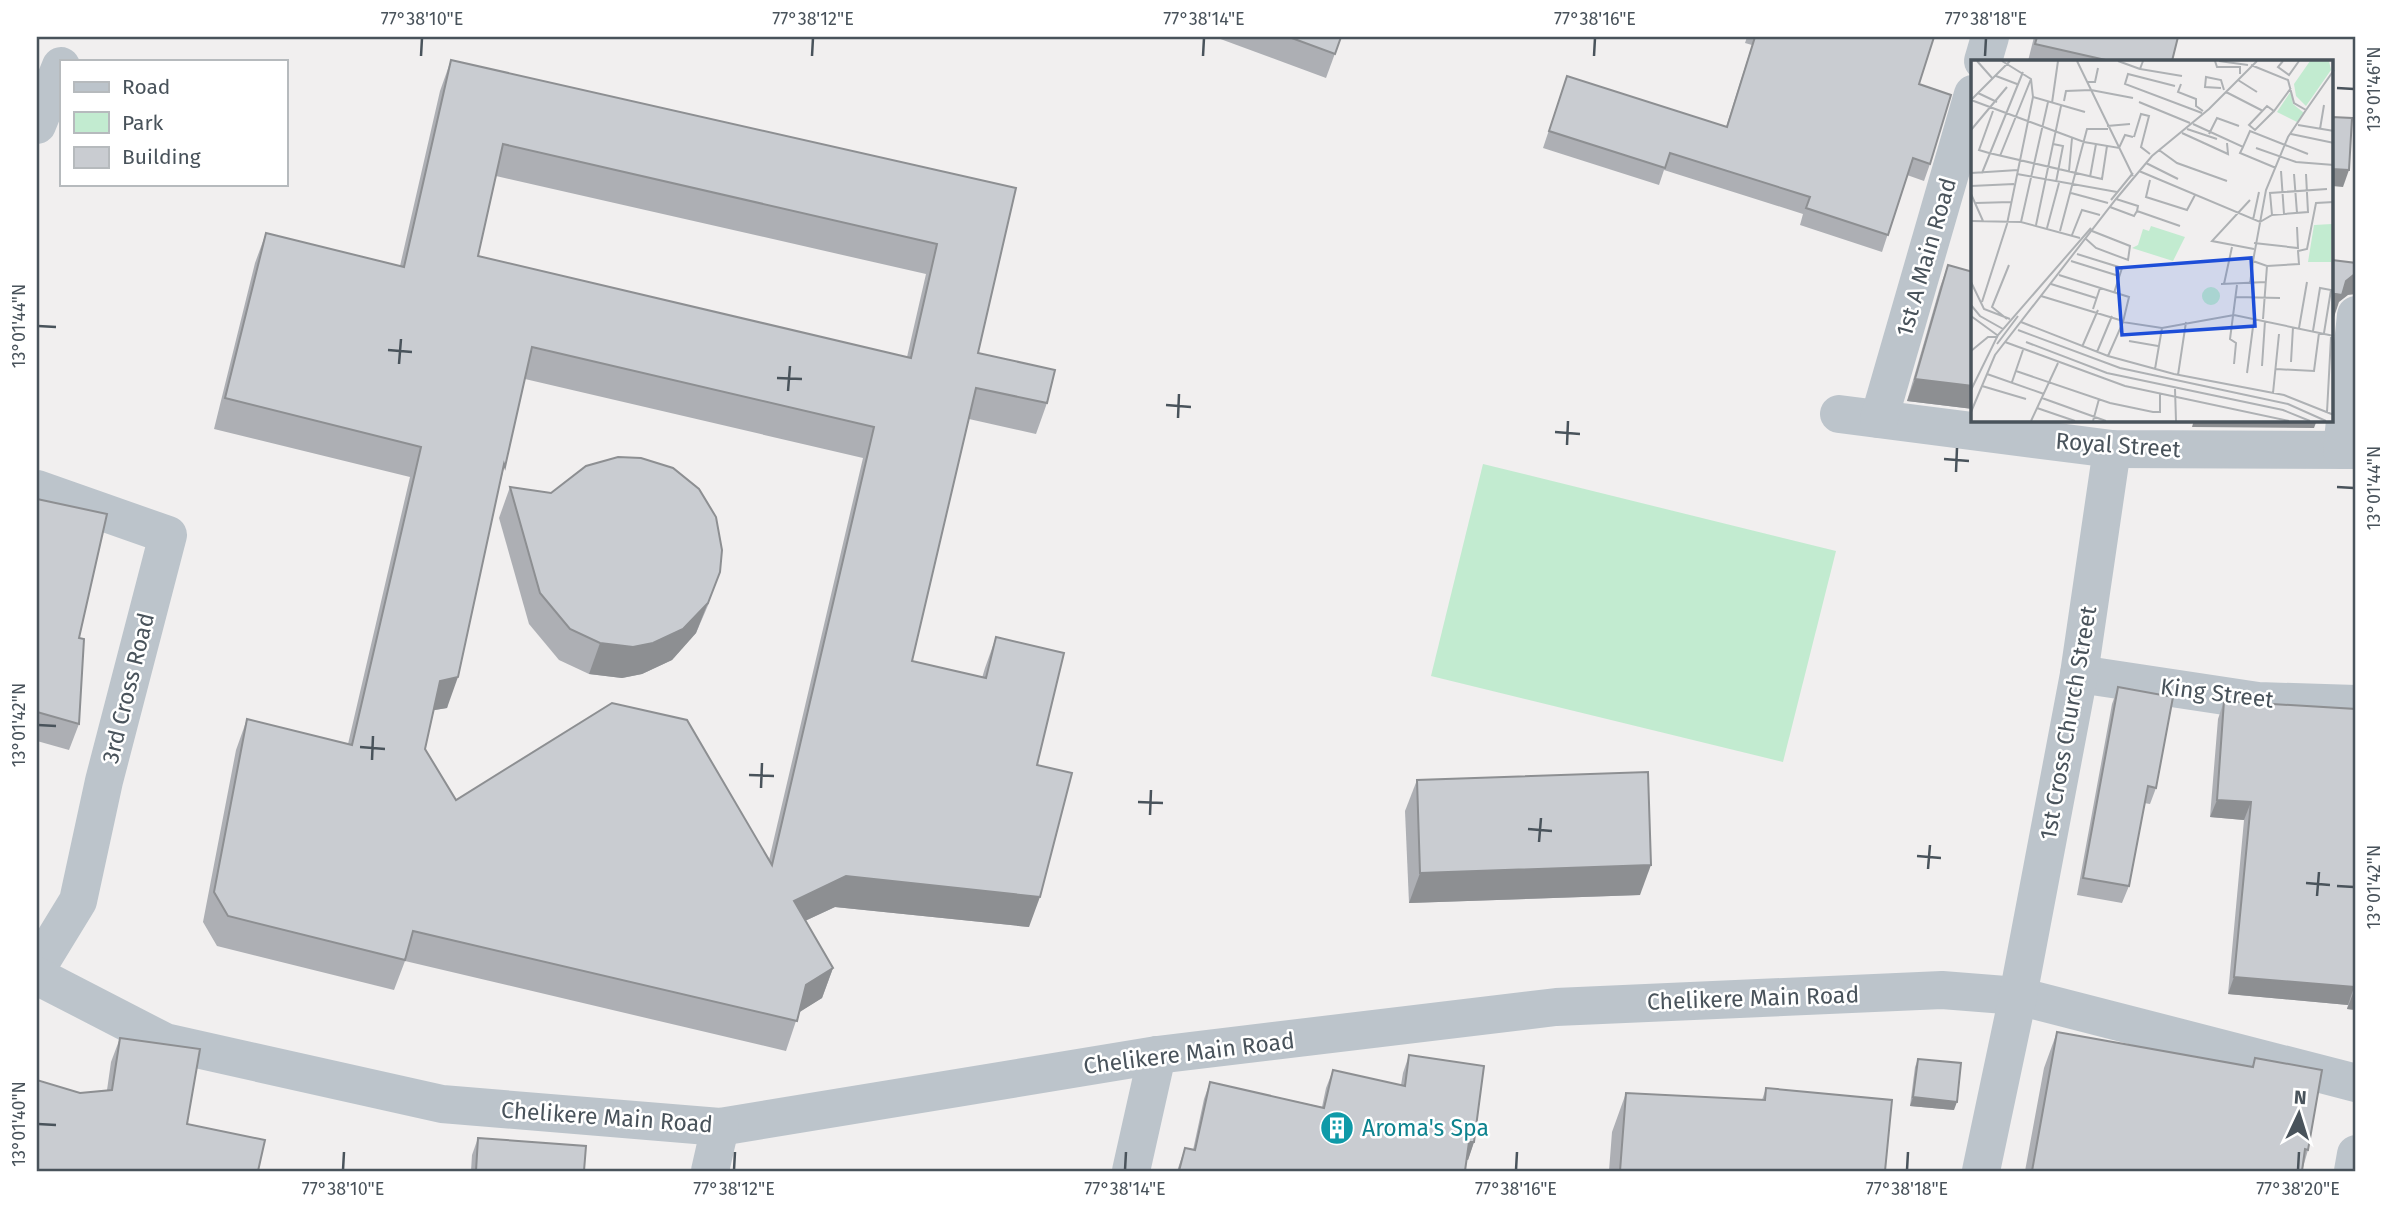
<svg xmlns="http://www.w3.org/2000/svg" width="2393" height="1208" font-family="'Fira Sans',sans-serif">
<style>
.green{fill:#c2ebd0}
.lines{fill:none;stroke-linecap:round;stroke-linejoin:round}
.minor{stroke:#bcc4cb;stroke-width:38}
.wall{fill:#adafb4;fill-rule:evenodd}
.shaded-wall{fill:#8d8f92}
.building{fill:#c9ccd1;stroke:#8d8f92;stroke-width:2;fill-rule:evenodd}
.ticks{fill:none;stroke:#49535b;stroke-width:2.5}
.labels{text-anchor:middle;stroke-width:5;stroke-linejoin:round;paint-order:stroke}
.street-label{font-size:23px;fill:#49535b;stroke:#fff}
.culture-label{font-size:23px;fill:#0d838f;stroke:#fff;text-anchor:start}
.inset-road{fill:none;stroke:#aeb1b4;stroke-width:2}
.view{fill:#1d4ed8;fill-opacity:0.15;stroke:#1d4ed8;stroke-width:3.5}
.inset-edge{fill:none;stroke:#49535b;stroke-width:3.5}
.neatline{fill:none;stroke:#49535b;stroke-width:2.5}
.ticks-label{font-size:18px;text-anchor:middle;fill:#49535b}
</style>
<rect width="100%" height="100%" fill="#f1efef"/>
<path class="green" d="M1483,464L1836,551L1783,762L1431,676Z"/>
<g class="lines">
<g class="minor">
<path d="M1983,61L1990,37"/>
<path d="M37,125L61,66"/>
<path d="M1839,414L2112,449L2356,450"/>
<path d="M1879,419L1973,94"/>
<path d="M2342,450L2356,315"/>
<path d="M37,489L168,535L104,781L78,901L37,968"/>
<path d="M2079,674L2258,701L2356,704"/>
<path d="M37,976L165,1042L442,1104L720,1127L1157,1055L1556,1007L1942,990L2018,996L2356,1083"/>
<path d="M710,1171L720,1127"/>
<path d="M1131,1171L1157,1055"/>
<path d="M1981,1171L2018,996L2079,674L2112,449"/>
<path d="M2353,1171L2356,1154"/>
</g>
</g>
<g class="wall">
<path d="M1215,37H1341L1326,78Z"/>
<path d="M1747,37H1934L1919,84L1930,164L1924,181L1907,175L1882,252L1800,225L1803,214L1664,170L1659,185L1543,148L1567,76L1726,127L1752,45L1745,43Z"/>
<path d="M2034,37H2178L2172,61H2028Z"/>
<path d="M451,60L1016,188L978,353L1047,403L1036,434L969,419L912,661L982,678L985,668L996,637L1037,765L1029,927L835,907L805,921L833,968L822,998L799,1012L786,1051L405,961L394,990L217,946L203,922L236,750L247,719L348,744L410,477L214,429L255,263L266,233L400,266L440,91ZM496,176L926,274L907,357L478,256ZM525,379L863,458L769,860L456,800L425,749L434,710L447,708Z"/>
<path d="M1948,265L1973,272V409L1907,401L1940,287Z"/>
<path d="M510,487L709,603L696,633L672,660L642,674L622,678L589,674L559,660L529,624L499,518Z"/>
<path d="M37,499L79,638V724L69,750L37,741Z"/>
<path d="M2118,687L2156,788L2150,804L2144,803L2129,886L2122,903L2077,895L2112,704Z"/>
<path d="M2224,701L2356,709V1010L2347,1009L2348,1005L2228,994L2244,820L2210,817L2218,719Z"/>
<path d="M1417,780L1640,895L1409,903L1405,811Z"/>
<path d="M2057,1032L2252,1067L2255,1058L2308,1150L2302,1171H2025L2044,1068Z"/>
<path d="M120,1038L187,1124L80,1093L107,1090L111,1062Z"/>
<path d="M1409,1055L1474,1142L1468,1160H1466L1465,1171H1177L1185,1148L1193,1150L1204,1099L1210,1082L1322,1107L1326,1088L1333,1070L1401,1085L1403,1073Z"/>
<path d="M1918,1059L1954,1110L1910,1106L1915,1067Z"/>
<path d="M1766,1088L1885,1171H1609L1612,1132L1626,1093L1762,1100Z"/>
<path d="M478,1138L584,1171H471L472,1155Z"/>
</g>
<g class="shaded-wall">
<path d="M2332,169L2349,170L2343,187L2332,186Z"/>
<path d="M2356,273V294L2348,295L2339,302L2334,317H2332L2335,294L2346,281Z"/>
<path d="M1915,379L1973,386V409L1907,401Z"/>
<path d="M2194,420H2317L2314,428L2192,427Z"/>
<path d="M720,572L696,633L672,660L642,674L622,678L589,674L600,643Z"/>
<path d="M458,677L447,708L429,711L440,681Z"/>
<path d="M2217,800L2251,802L2244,820L2210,817Z"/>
<path d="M1651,865L1640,895L1409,903L1420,873Z"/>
<path d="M846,876L1040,897L1029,927L835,907L783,931L794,901Z"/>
<path d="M833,968L822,998L795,1015L806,985Z"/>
<path d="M2234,977L2354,987L2348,1005L2228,994Z"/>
<path d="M2354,991L2356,992V1010L2347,1009Z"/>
<path d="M1913,1097L1957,1102L1954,1110L1910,1106Z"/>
<path d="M1469,1142H1474L1468,1160L1462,1159Z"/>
</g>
<g class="building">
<path d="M1289,37H1341L1335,54Z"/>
<path d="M1755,37H1934L1919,84L1951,95L1930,164L1913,158L1888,235L1806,208L1810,197L1670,153L1665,168L1549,131L1567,76L1727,127Z"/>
<path d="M2037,37H2178L2172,61H2110L2035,44Z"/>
<path d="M451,60L1016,188L978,353L1055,370L1047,403L976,388L912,661L986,678L996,637L1064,653L1037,765L1072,773L1040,897L846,876L794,901L833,968L806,985L797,1021L413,931L405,960L228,916L214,892L247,719L352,745L421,447L225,398L266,233L404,267ZM503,144L937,244L911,358L478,256ZM532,347L874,427L772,865L687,720L612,703L456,800L425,749L440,681L458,677L504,464L505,467Z"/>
<path d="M2332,117L2352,118L2349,170L2332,169Z"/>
<path d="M2332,260L2356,263V273L2346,281L2342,295L2335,294L2332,331Z"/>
<path d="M1948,265L1973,272V386L1915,379Z"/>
<path d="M618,457L641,458L673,468L699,489L716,517L722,550L720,572L708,603L683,629L653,643L633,647L600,643L570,629L540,593L510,487L551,493L586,466Z"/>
<path d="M37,499L107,514L79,638L84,639L79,724L37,712Z"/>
<path d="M2118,687L2173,697L2156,788L2148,786L2129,886L2083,878Z"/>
<path d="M2224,701L2356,709V992L2354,991V987L2234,977L2251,802L2217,800Z"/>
<path d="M1648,772L1651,865L1420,873L1417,780Z"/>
<path d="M2057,1032L2253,1067L2255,1058L2322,1070L2308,1150L2305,1149L2302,1171H2032Z"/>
<path d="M120,1038L200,1049L187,1124L265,1140L258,1171H37V1080L80,1093L112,1090Z"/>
<path d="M1409,1055L1484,1066L1474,1142H1469L1465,1171H1179L1185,1148L1195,1150L1210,1082L1324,1108L1333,1070L1405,1086Z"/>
<path d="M1918,1059L1961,1063L1957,1102L1913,1097Z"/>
<path d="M1766,1088L1892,1100L1885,1171H1620L1626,1093L1765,1100Z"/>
<path d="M478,1138L586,1146L584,1171H476Z"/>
</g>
<path class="ticks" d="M421,56L422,38M812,56L813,38M1203,56L1204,38M1594,56L1595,38M1985,56L1986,38M2337,88L2354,89M38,326L56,327M388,350L412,352M399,364L401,339M777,378L802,379M788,391L790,366M1166,405L1191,407M1178,418L1179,394M1555,432L1580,434M1567,445L1568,421M1944,459L1969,461M1956,472L1957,448M2337,487L2354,488M38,725L56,726M360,747L385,749M372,760L373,736M749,775L774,776M761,788L762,763M1138,802L1163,803M1150,815L1151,790M1528,829L1552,831M1539,842L1541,818M1917,856L1941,858M1928,869L1930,845M2306,883L2330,885M2337,886L2354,887M2317,896L2319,872M38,1124L56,1125M343,1170L344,1152M734,1170L735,1152M1125,1170L1126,1152M1516,1170L1517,1152M1907,1170L1908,1152M2298,1170L2299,1152"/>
<defs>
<g id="building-disc" transform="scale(1.75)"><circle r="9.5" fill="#0f9aa8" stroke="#fff"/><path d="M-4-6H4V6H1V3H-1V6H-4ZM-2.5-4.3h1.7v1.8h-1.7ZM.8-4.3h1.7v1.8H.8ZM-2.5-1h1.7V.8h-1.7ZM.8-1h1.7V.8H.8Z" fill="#fff"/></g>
</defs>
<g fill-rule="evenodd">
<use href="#building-disc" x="1337" y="1128"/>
</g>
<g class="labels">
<g class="street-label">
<text transform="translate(1926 257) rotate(-74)" y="8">1st A Main Road</text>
<text transform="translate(2118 445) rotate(4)" y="8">Royal Street</text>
<text transform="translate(128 688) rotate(-76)" y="8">3rd Cross Road</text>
<text transform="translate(2217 693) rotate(7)" y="8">King Street</text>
<text transform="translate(2068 723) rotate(-80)" y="8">1st Cross Church Street</text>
<text transform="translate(1753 998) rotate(-2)" y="8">Chelikere Main Road</text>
<text transform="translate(1189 1053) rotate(-7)" y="8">Chelikere Main Road</text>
<text transform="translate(607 1117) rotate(4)" y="8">Chelikere Main Road</text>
</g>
<g class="culture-label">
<text x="1362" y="1136">Aroma's Spa</text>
</g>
</g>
<g transform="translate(1971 60)">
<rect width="362" height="362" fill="#f1efef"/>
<path d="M339,1H358L360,10L335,46L325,36L323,24ZM320,31L322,44L333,53L326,62L306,52ZM361,164L360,202H337L343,165ZM180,166L214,177L202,201L161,188L167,185L172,169L178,171ZM231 236a9 9 0 1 1 18 0a9 9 0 1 1-18 0Z" fill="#c2ebd0"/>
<path class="inset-road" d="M6,1L22,19M31,1L60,19L62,37L114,52M106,1L162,116M147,1L169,9M172,1L169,9L211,16M244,1L246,7H269V14M248,1L277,5M312,1L307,7L318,15L328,1M280,5L317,20L323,43L335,50L363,10M25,16L46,24M267,20L286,32M117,22H124L127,8M210,24L207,32L225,39V46L232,51M204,26L157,14L154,24L231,53M250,28L234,27L235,17L250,20L253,30M255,32L292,51M7,33L26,42M0,40L113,82L148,88L154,75L162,77M0,40L39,1M93,41L95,31L120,30L162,38M168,42L219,63M81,43L87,1M335,50L317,77L295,130L282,201L296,206L328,204L327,191L336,189L345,143L363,142M22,51L8,90L18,93L131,119L136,86M303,51L284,70L278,65L296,46L303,51L320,28M222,64L272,87L279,71L337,94M327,65L363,71M136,66L159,64M216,69L246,79M349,69L353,45M0,70L36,27M211,73L257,94L256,83M238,74L246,58L268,66M320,74L363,83M163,77L170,54L178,56L170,87L179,94M82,84L92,86L85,122M272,87L269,93L305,108M285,88L325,102L363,105M188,90L206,103L256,121M29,96L60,19M175,103L207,119M98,111L101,78M168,111L289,162L301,155L337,152L335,114M310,111L313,154M0,113L47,110M11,113L52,12M46,114L146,132M323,114L326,153M119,117L125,84M179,120L175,137L216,150L224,135M0,126L43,124M100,133L137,143M0,134L12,161M145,139L167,146L166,151M140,140L162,113M279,140L241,181L283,189M5,143L40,142M139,147L163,156L166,151M166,151L209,166M301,155L299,133L356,129M282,160L288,132M0,161L50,162L109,178M50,162L77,42M65,165L90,46M76,168L88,123M89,171L116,69H137M101,175L111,150L129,155M115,179L125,188L157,200L159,186L121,171M283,183L327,188L326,167M106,194L151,208L143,233M100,201L148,216M88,215L158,237L152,262M0,222L13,249L39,259M80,224L125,238M250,224L295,222M253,224L261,187M279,224L282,201M70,236L152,261M265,237L309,238M11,242L36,164L62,37M0,245L9,256L32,269M122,249L129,228M0,256L26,275M36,259L21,247L38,205M292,259L296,206M50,262L137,296L203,314L313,335L363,355M328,268L336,222M47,270L149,308L317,344L355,361M342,271L349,228L360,230L353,273M158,281L187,286M34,282L154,326L318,361M55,282L136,313L312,350L339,361M26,284L47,256M111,287L127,250M0,291L17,277H27M126,292L141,256M137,296L152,262L191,268L263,255L363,276M320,302L322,267M263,304L265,283L259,279L266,225M291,306L294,261M184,309L191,268M305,309L343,311L348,273M45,311L139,343L182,352H189V334M276,313L283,259M16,314L73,334M207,315L215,262M41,322L52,290M11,326L55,339M204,329L205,361M0,330L27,275L120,168M302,333L308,274M71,338L135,361M66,348L104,361M0,352L24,295L145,139L181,96L238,49L286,1M356,352L360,277M60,361L87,303M122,361L128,339"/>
<path class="view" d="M280,198L284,266L151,275L146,208Z"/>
<rect width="362" height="362" class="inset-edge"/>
</g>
<rect width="2393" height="1208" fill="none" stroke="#ffffff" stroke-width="77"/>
<rect x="60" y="60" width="228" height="126" fill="#ffffff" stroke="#b6babd" stroke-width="2"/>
<rect x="74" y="82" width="35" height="10" fill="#bcc4cb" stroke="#b6babd" stroke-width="2"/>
<text x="122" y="94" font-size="21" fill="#49535b">Road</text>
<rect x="74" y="112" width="35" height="21" fill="#c2ebd0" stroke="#b6babd" stroke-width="2"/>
<text x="122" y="130" font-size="21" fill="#49535b">Park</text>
<rect x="74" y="147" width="35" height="21" fill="#c9ccd1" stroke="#b6babd" stroke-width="2"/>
<text x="122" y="164" font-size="21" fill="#49535b">Building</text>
<g transform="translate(2299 1114) rotate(4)" stroke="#ffffff" stroke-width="5" paint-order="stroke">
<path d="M0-5L12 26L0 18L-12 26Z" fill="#49535b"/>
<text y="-10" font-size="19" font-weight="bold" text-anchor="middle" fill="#49535b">N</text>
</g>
<rect x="38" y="38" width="2316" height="1132" class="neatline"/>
<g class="ticks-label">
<text x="422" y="25">77°38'10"E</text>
<text x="813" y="25">77°38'12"E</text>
<text x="1204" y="25">77°38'14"E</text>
<text x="1595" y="25">77°38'16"E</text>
<text x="1986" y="25">77°38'18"E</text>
<text transform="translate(2374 89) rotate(-90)" y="6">13°01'46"N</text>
<text transform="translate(19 326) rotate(-90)" y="6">13°01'44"N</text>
<text transform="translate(2374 488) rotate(-90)" y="6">13°01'44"N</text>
<text transform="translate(19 725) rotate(-90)" y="6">13°01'42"N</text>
<text transform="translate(2374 887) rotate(-90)" y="6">13°01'42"N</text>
<text transform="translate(19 1124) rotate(-90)" y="6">13°01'40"N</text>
<text x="343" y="1195">77°38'10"E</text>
<text x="734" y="1195">77°38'12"E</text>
<text x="1125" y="1195">77°38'14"E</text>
<text x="1516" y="1195">77°38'16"E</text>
<text x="1907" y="1195">77°38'18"E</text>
<text x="2298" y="1195">77°38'20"E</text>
</g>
</svg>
